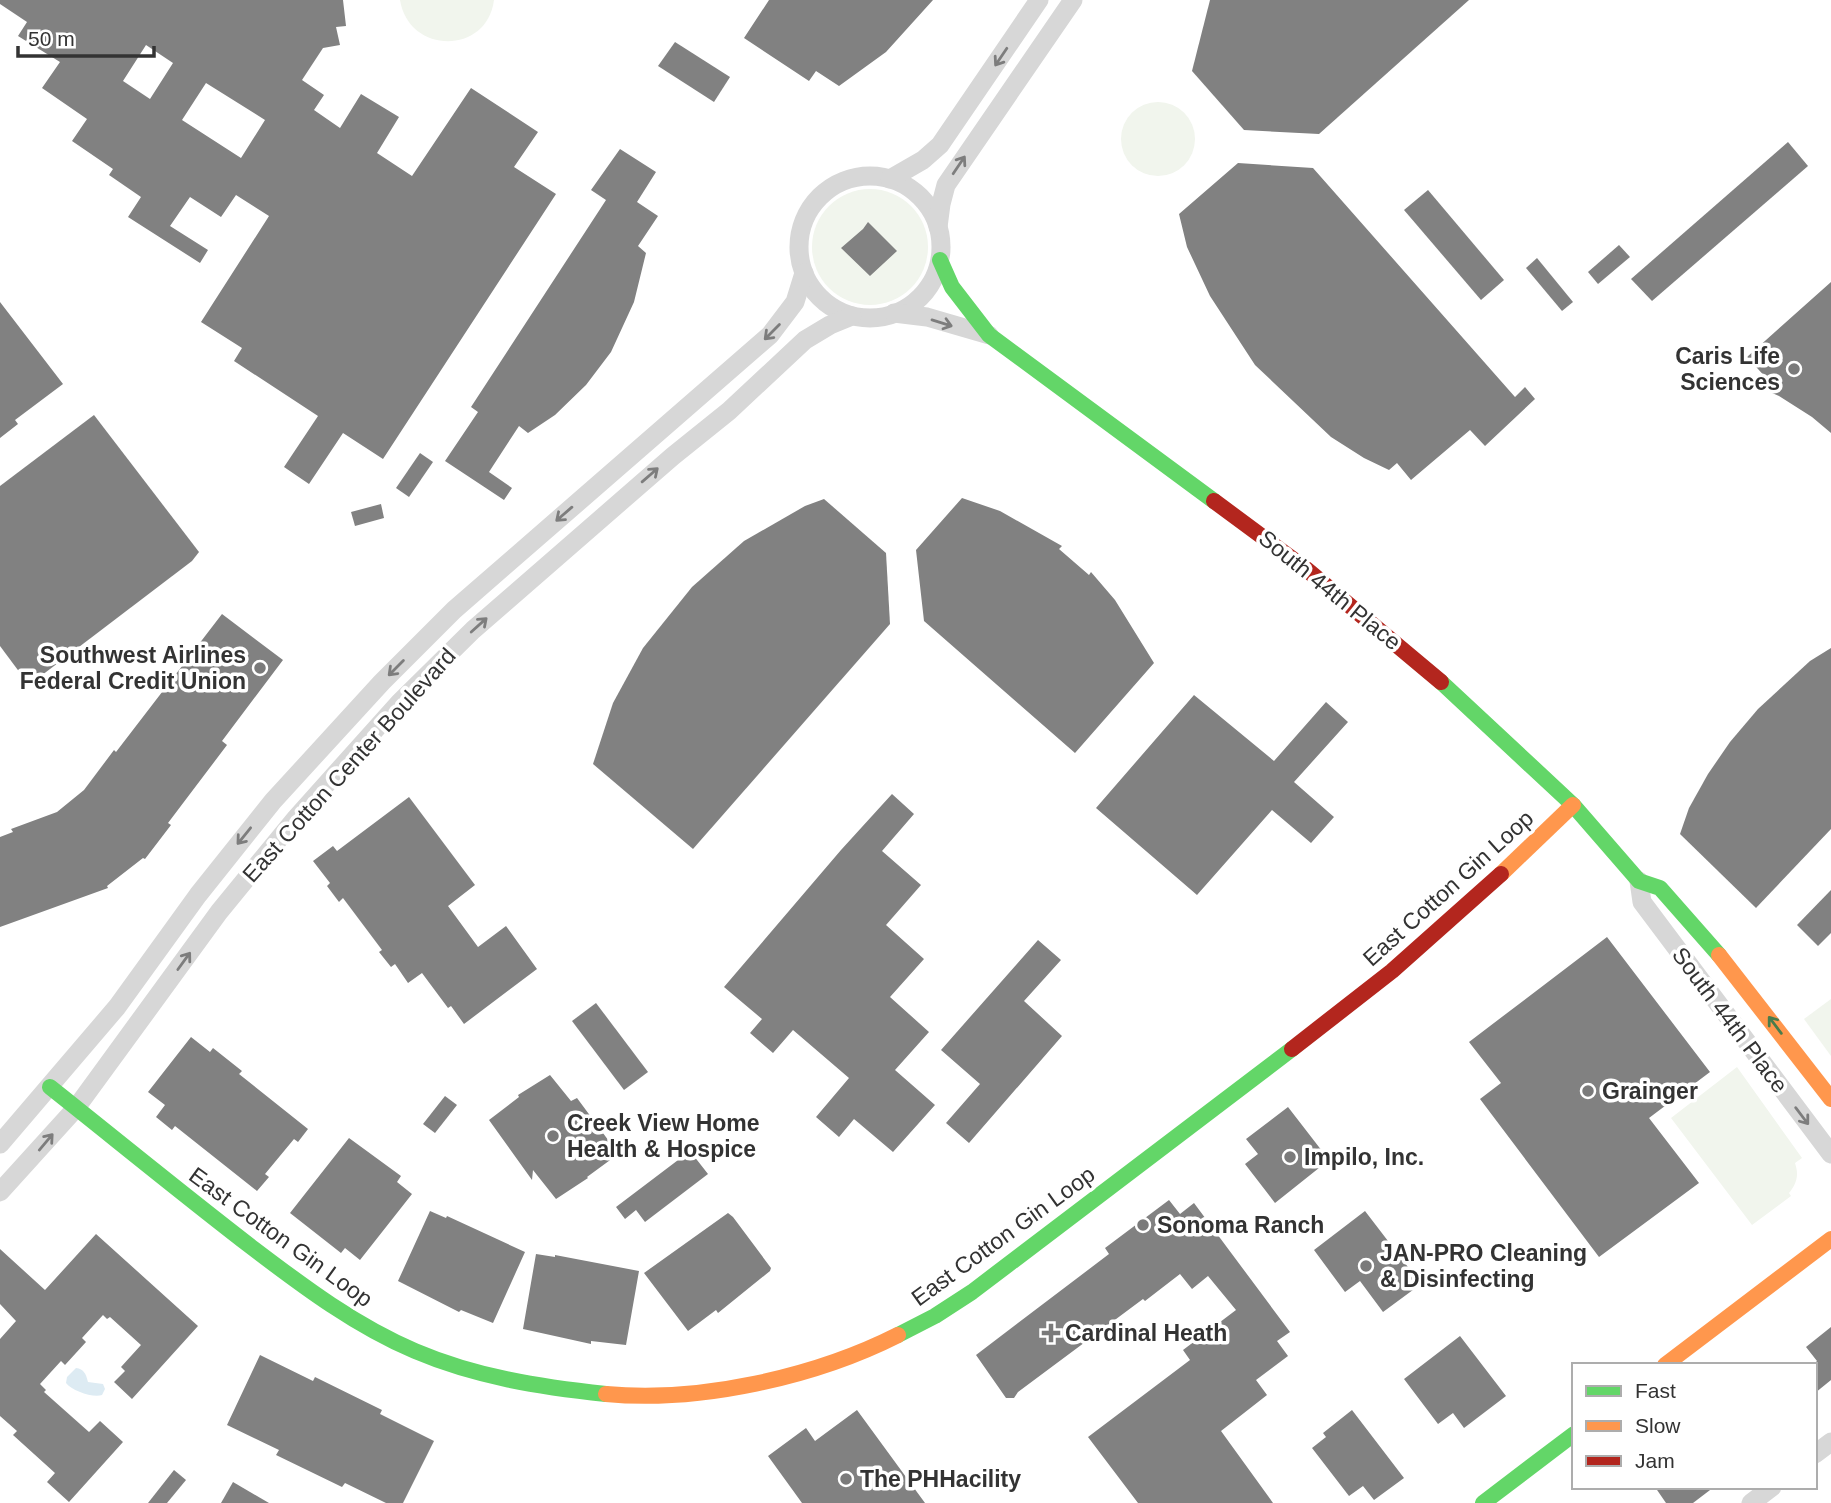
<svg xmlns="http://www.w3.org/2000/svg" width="1831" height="1503" font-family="Arial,sans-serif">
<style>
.green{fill:#f1f5ed}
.water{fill:#ddebf3}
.building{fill:#818181;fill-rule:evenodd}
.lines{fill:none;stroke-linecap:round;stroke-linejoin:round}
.street{stroke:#d7d7d7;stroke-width:19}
.fast{stroke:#63d668;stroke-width:16}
.slow{stroke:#ff974d;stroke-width:16}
.jam{stroke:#b3261e;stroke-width:16}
.oneway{stroke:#7d7d7d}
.oneway2{stroke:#497c4b}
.poi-dot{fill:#7a7a7a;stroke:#fff;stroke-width:2.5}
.labels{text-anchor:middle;stroke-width:7;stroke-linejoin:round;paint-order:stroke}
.poi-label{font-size:23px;font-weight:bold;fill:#333;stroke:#fff;text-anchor:start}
.street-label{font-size:23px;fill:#333;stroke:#fff}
</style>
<rect width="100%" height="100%" fill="#fff"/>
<g class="green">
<path d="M400,0H494C487,55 409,55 400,0Z"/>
<circle cx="1158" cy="139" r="37"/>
<circle cx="870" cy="247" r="58"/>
<path d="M1831,999V1056L1804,1019Z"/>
<path d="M1737,1067L1802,1158L1795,1163C1799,1175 1797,1183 1789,1193L1791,1196L1752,1225L1671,1118Z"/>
</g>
<path class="water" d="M76,1368C84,1369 86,1374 88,1382L103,1384L105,1389L102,1395C93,1398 72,1391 66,1383L67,1377Z"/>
<g class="building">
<path d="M0,0H343L346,26L336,27L340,45L323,48L302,80L324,95L314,110L340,128L361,94L399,117L377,153L412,176L471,88L538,132L514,167L556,194L383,459L343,433L309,484L284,467L318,416L234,361L242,348L201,322L269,216L236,195L221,217L190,197L170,226L208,250L200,263L128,217L141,197L109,175L113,169L72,141L87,119L42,88L60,62L18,36L27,22L0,4ZM146,45L173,63L150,99L123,81ZM206,83L265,120L241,158L182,120Z"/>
<path d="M769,0H933L886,52L839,86L816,71L809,81L744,38Z"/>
<path d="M1210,0H1469L1319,134L1244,130L1192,71Z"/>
<path d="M675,42L730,77L714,102L658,66Z"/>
<path d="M1788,142L1808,166L1652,301L1631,279Z"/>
<path d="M620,149L656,172L637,202L658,216L638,246L646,253L634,302L611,352L586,385L555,415L528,433L519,426L489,472L512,488L504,500L445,461L478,412L471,407L606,200L591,190Z"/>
<path d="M1238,163L1313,168L1515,397L1525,387L1535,399L1485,446L1470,430L1411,480L1397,463L1389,470L1364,458L1331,437L1255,365L1210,296L1187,247L1179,214Z"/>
<path d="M1428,190L1504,280L1481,300L1404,210Z"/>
<path d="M868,222L897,251L870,276L841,248L863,229Z"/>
<path d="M1619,245L1630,257L1598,284L1588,272Z"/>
<path d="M1537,258L1573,302L1562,311L1526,268Z"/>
<path d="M1831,282V433L1812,417L1779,396L1763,389L1769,381L1747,357Z"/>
<path d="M0,302L63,384L15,420L18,424L0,438Z"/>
<path d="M94,415L199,552L192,561L29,685L0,646V486Z"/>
<path d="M420,453L433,462L409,497L396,488Z"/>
<path d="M962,498L1000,511L1062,546L1059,549L1089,575L1091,572L1115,600L1154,663L1075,753L924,621L916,550Z"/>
<path d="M824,499L886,553L890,624L693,849L593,764L613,703L643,648L692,587L744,541L805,506Z"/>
<path d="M381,504L384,518L355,526L351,512Z"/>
<path d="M222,614L283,660L222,741L227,745L168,823L171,825L145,859L143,858L107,886L108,888L0,927V837L13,832L11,829L57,812L84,790L114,750L116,752Z"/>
<path d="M1831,648V829L1756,908L1680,834L1689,808L1708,774L1730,742L1758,709L1810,661Z"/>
<path d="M1194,695L1274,761L1326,702L1348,722L1294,782L1334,817L1311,843L1272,810L1197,895L1096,808Z"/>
<path d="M892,794L914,814L882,851L921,885L886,925L924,959L890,997L929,1032L895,1070L935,1105L893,1152L854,1119L839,1137L816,1117L849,1078L793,1030L773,1053L750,1033L762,1019L724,987L841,850Z"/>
<path d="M409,797L475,885L448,906L478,947L506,926L537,969L464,1024L451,1006L448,1008L422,973L408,983L395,964L391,967L379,952L382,950L343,898L339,902L327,886L330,883L313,861L333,846L337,851Z"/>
<path d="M1831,890V933L1818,946L1797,925Z"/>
<path d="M1607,937L1710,1072L1649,1118L1699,1183L1599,1257L1480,1099L1501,1083L1469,1042Z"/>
<path d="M1038,940L1061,960L1024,1001L1062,1036L969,1143L946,1123L980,1084L941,1050Z"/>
<path d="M596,1003L648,1072L624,1090L572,1021Z"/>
<path d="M191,1037L210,1052L213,1048L242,1071L239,1074L308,1129L298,1142L294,1139L265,1174L269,1177L257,1191L175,1126L172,1130L156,1117L165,1105L148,1092Z"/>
<path d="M550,1075L571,1101L577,1098L617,1152V1155L587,1177L588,1178L556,1199L533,1170L532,1180L489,1120L519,1097L518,1095Z"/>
<path d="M445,1096L457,1105L435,1133L423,1124Z"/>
<path d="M1288,1107L1329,1160L1275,1203L1245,1164L1258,1154L1246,1139Z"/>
<path d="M349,1138L401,1176L397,1182L412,1194L360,1260L345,1248L341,1253L290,1213Z"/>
<path d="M690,1151L708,1174L645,1222L636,1210L625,1219L616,1207Z"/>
<path d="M1169,1200L1180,1214L1194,1203L1290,1332L1277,1341L1288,1356L1256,1380L1267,1395L1221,1431L1273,1503H1138L1088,1437L1190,1360L1183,1350L1236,1310L1208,1276L1192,1289L1180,1274L1145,1301L1143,1299L1018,1392L1014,1398H1006L976,1355L1109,1254L1105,1248Z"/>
<path d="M430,1211L446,1218L447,1216L525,1252L493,1323L461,1310L459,1312L398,1281Z"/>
<path d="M1365,1211L1421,1284L1383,1312L1360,1281L1345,1292L1314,1250Z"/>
<path d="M728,1213L733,1217L771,1268L770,1271L718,1313L716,1310L688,1331L644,1273Z"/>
<path d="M96,1234L198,1326L132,1399L114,1382L125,1371L121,1367L141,1345L110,1317L107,1319L103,1315L82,1338L86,1342L65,1365L61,1361L40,1384L46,1390L44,1392L89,1432L100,1421L123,1442L69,1502L47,1482L55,1473L13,1435L17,1431L0,1416V1339L16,1321L0,1304V1249L45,1290Z"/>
<path d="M536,1254L555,1257V1255L639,1271L626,1345L591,1341V1344L523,1329Z"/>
<path d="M1831,1327V1380L1815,1393V1363L1817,1361L1806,1347Z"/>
<path d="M1460,1336L1506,1396L1464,1428L1453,1413L1438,1424L1404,1379Z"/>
<path d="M260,1355L313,1381L315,1377L382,1410L380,1414L434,1441L403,1503H386L345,1483L342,1487L276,1455L279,1450L227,1425Z"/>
<path d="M857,1410L925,1503H802L768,1456L806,1428L815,1441Z"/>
<path d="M1352,1410L1404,1478L1374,1500L1363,1486L1349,1496L1312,1448L1326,1437L1323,1433Z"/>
<path d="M174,1470L186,1480L167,1503H148Z"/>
<path d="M233,1482L269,1503H221Z"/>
<path d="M1655,1487H1714L1693,1503H1666Z"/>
</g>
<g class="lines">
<g class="street">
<circle cx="870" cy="247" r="71"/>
<path d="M890,179L923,160L940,145L1039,0"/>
<path d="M938,227L941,204L946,185L1073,0"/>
<path d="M894,313L927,317L989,335"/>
<path d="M1639,881L1642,902L1831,1154"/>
<path d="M0,1144L117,1007L198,895L273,801L382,682L454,610L770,335L795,302L804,273"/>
<path d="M0,1192L76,1108L219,912L296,818L399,703L473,630L673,456L729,411L805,340L830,325L852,316"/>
<path d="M1815,1454L1831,1442"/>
<path d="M1751,1503L1772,1487"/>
</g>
<g class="fast">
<path d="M940,260L952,287L989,335L1214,501"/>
<path d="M1441,682L1573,805L1639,881L1660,888L1719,955"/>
<path d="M50,1087C118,1141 185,1196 254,1249C304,1287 356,1326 415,1351C476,1377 540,1387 606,1394"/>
<path d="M898,1335L935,1316L972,1292L1292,1049"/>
<path d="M1483,1503L1574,1434"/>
</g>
<g class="slow">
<path d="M1501,874L1573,805"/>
<path d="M1719,955L1831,1099"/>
<path d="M1665,1365L1831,1239"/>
<path d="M606,1394C699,1403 815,1377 898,1335"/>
</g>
<g class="jam">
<path d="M1214,501L1306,569L1441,682"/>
<path d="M1292,1049L1392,971L1501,874"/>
</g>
</g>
<defs><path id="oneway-shaft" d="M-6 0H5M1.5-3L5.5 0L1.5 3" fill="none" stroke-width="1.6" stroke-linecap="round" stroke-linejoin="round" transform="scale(1.75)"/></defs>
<g class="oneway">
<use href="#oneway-shaft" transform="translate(1001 57) rotate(124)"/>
<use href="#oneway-shaft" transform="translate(959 165) rotate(-56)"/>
<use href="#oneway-shaft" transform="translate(942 323) rotate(17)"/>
<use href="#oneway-shaft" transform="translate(772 332) rotate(135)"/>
<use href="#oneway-shaft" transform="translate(650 475) rotate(-41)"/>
<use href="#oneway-shaft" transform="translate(564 514) rotate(139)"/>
<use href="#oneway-shaft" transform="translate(479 625) rotate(-42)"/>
<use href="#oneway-shaft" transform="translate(396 668) rotate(135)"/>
<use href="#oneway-shaft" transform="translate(244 836) rotate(129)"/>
<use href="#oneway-shaft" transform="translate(184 961) rotate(-54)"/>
<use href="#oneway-shaft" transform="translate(1802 1116) rotate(53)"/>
<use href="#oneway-shaft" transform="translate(46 1142) rotate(-50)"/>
</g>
<use class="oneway2" href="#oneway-shaft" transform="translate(1775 1025) rotate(-127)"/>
<g class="poi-dot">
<circle cx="1794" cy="369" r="7"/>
<circle cx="260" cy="668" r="7"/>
<circle cx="1588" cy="1091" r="7"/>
<circle cx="553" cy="1136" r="7"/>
<circle cx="1290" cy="1157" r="7"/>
<circle cx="1143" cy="1225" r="7"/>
<circle cx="1366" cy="1266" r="7"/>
<path d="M1047.5 1322.5h7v7h7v7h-7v7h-7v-7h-7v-7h7z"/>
<circle cx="846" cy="1479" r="7"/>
</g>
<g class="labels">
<g class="poi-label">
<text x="1780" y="364" text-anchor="end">Caris Life<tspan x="1780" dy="26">Sciences</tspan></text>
<text x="246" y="663" text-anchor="end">Southwest Airlines<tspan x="246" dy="26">Federal Credit Union</tspan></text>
<text x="1602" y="1099">Grainger</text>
<text x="567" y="1131">Creek View Home<tspan x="567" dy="26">Health &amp; Hospice</tspan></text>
<text x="1304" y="1165">Impilo, Inc.</text>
<text x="1157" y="1233">Sonoma Ranch</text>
<text x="1380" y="1261">JAN-PRO Cleaning<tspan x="1380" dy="26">&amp; Disinfecting</tspan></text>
<text x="1065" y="1341">Cardinal Heath</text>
<text x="860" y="1487">The PHHacility</text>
</g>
<g class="street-label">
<text transform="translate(1330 590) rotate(39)" y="8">South 44th Place</text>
<text transform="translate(349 765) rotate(-48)" y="8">East Cotton Center Boulevard</text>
<text transform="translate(1448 888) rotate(-42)" y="8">East Cotton Gin Loop</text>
<text transform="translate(1730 1020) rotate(53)" y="8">South 44th Place</text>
<text transform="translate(1003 1236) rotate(-36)" y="8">East Cotton Gin Loop</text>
<text transform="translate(281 1237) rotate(36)" y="8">East Cotton Gin Loop</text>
</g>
</g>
<rect x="1572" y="1363" width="245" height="126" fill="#ffffff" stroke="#adadad" stroke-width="2"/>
<rect x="1586" y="1386" width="35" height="10" fill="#63d668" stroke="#adadad" stroke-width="2"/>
<text x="1635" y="1398" font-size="21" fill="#333333">Fast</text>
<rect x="1586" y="1421" width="35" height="10" fill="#ff974d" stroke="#adadad" stroke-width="2"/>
<text x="1635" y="1433" font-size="21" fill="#333333">Slow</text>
<rect x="1586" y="1456" width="35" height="10" fill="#b3261e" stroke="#adadad" stroke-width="2"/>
<text x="1635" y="1468" font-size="21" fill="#333333">Jam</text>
<path d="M18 46v10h136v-10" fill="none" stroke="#333333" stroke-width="3.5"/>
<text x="28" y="46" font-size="21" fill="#333333" stroke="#ffffff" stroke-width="5" paint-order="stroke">50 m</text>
</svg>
